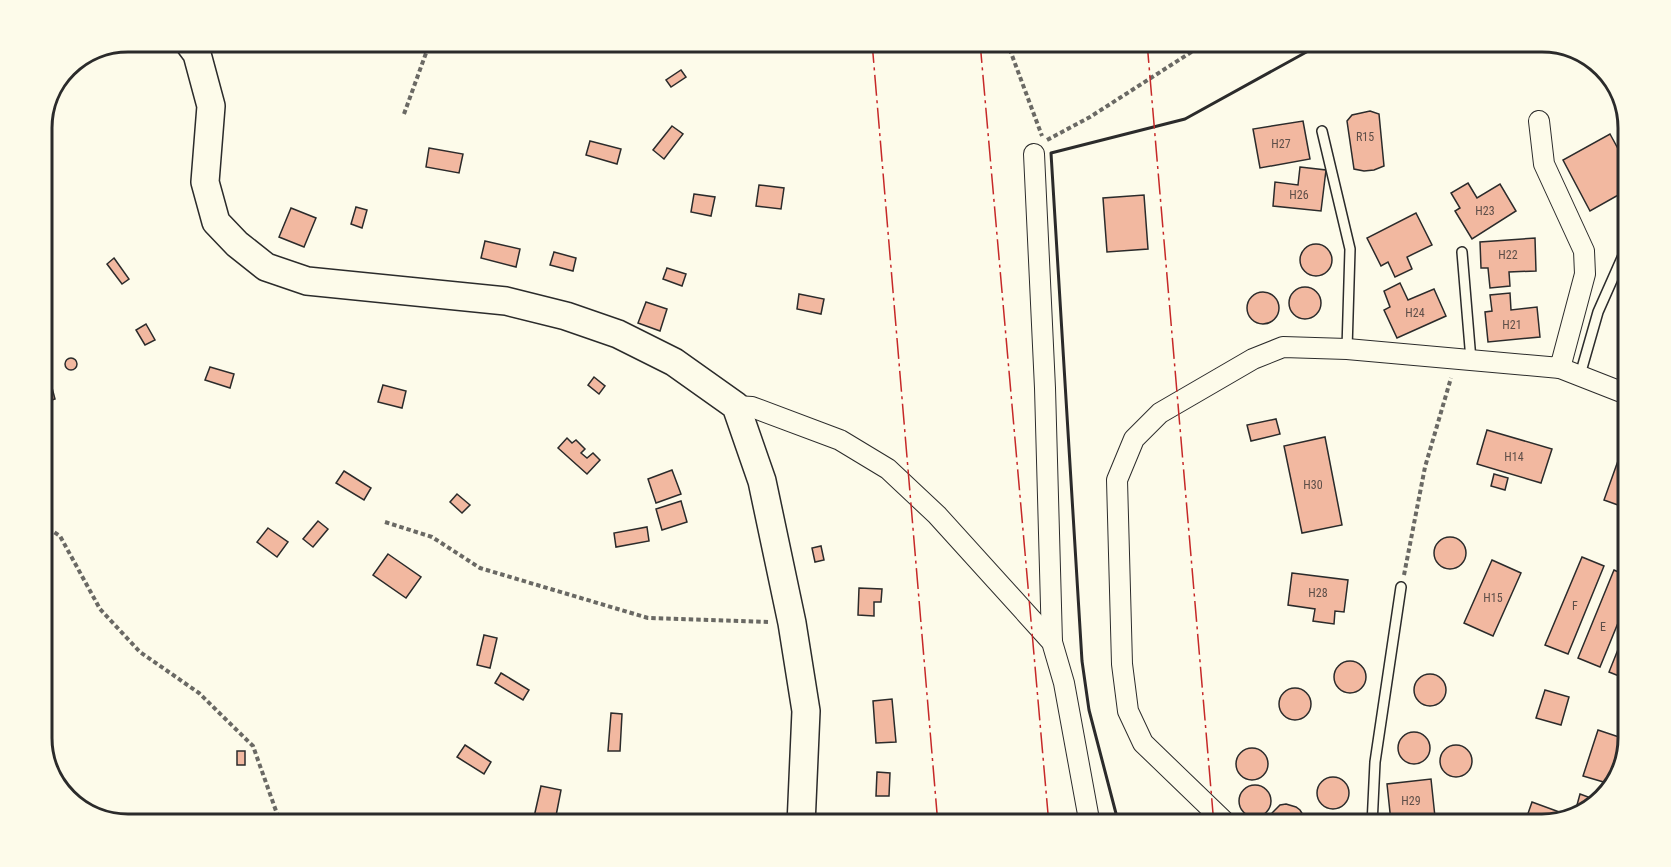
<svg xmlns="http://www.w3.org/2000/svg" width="1671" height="867" font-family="'Roboto Condensed',sans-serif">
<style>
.building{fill:#f2b8a0;stroke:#2b2b2b;stroke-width:1.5}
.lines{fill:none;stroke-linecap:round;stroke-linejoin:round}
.lane-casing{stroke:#2b2b2b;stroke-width:12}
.street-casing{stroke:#2b2b2b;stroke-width:22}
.secondary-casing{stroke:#2b2b2b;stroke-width:30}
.path{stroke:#6a6964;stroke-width:4;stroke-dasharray:4.5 3;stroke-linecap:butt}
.lane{stroke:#fdfbea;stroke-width:9}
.street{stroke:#fdfbea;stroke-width:20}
.secondary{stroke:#fdfbea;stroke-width:27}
.wall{stroke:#2b2b2b;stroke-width:3}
.power{stroke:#c62828;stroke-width:1.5;stroke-dasharray:21 4.5 3 4.5;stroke-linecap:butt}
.labels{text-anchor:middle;stroke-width:4.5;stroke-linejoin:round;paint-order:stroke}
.number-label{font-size:12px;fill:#5d4e48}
.rim{fill:none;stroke:#2b2b2b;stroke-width:3}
</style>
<rect width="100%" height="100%" fill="#fdfbea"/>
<g class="building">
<path d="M681,70L686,77L671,87L666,80Z"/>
<path d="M1370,111L1379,114L1384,166L1374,170L1364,171L1354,169L1347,121L1352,115Z"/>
<path d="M1303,121L1310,159L1260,168L1253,129Z"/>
<path d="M672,126L683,134L664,159L653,150Z"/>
<path d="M1610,134L1629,169V189L1590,211L1563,160Z"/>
<path d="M590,141L621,149L617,164L586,155Z"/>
<path d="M429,148L463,154L459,173L426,167Z"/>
<path d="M1300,167L1326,170L1321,211L1273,206L1275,182L1298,185Z"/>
<path d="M1468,183L1477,198L1500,184L1516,211L1472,239L1455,211L1460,208L1451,193Z"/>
<path d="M759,185L784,188L781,209L756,206Z"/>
<path d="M694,194L715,197L711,216L691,212Z"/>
<path d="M1144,195L1148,249L1107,252L1103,198Z"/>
<path d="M356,207L367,210L362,228L351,224Z"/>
<path d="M291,208L316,218L304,247L279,237Z"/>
<path d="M1416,213L1432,245L1407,257L1412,269L1395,277L1388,262L1381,266L1367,238Z"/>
<path d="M1535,238L1536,271L1509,272L1510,286L1490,288L1488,268H1481L1480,242Z"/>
<path d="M485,241L520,249L516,267L481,258Z"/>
<circle cx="1316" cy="260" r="16"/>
<path d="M554,252L576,258L573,271L550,265Z"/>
<path d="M114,258L129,279L122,284L107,264Z"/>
<path d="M667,268L686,274L682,286L663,279Z"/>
<path d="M1400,283L1408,300L1434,289L1446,316L1397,338L1384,310L1390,307L1384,291Z"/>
<circle cx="1305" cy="303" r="16"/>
<circle cx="1263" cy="308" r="16"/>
<path d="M1510,293L1511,310L1537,307L1540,337L1488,342L1485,312L1492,311L1490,295Z"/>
<path d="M799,294L824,299L821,314L797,309Z"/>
<path d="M646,302L667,309L660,331L638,323Z"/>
<path d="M146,324L155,340L145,345L136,330Z"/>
<circle cx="71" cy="364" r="6"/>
<path d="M210,367L234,374L230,388L205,380Z"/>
<path d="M594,377L605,386L599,394L588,385Z"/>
<path d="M51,384L55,399L42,403V387Z"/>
<path d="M383,385L406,391L402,408L378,402Z"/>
<path d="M1276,419L1280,434L1251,441L1247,425Z"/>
<path d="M1487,430L1552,449L1541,483L1477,464Z"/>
<path d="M1325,437L1342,525L1302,533L1284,446Z"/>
<path d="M567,438L572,443L576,440L585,449L581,453L587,458L593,453L600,460L587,474L558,448Z"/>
<path d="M1624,444L1629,446V509L1604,500Z"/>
<path d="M672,470L681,494L656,503L648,479Z"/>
<path d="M344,471L371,488L364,500L336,483Z"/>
<path d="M1494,474L1508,478L1505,490L1491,486Z"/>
<path d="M457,494L470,505L462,513L450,502Z"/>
<path d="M681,501L687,522L662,530L656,509Z"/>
<path d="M318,521L328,529L313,547L303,539Z"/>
<path d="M647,527L649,541L616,547L614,533Z"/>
<path d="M268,528L288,542L277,557L257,542Z"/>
<circle cx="1450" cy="553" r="16"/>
<path d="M821,546L824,560L815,562L812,548Z"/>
<path d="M388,554L421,577L406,598L373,575Z"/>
<path d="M1582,557L1604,566L1568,654L1545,645Z"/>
<path d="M1492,560L1521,573L1493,636L1464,623Z"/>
<path d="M1614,570L1629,577V596L1600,667L1578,658Z"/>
<path d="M1292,573L1348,580L1344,612L1335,611L1334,624L1313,621L1315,609L1288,605Z"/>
<path d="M859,588L882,589L881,602H874V616L858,615Z"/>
<path d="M1629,622V680L1609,672Z"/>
<path d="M484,635L497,638L490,668L477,665Z"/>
<circle cx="1350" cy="677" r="16"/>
<path d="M501,673L529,690L523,700L495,683Z"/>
<circle cx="1430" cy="690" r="16"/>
<circle cx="1295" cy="704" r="16"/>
<path d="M1545,690L1569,697L1561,725L1536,718Z"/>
<path d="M892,699L896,742L876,743L873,701Z"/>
<path d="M611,713L622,714L620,751H608Z"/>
<path d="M1598,730L1622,738L1607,783L1583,776Z"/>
<circle cx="1414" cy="748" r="16"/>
<circle cx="1456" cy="761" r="16"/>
<path d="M465,745L491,762L484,774L457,757Z"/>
<circle cx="1252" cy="764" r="16"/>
<rect x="237" y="751" width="8" height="14"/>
<path d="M877,772L890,773L889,796H876Z"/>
<circle cx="1333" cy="793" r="16"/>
<path d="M1431,779L1435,817L1391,822L1387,784Z"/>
<circle cx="1255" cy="801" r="16"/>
<path d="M541,786L561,790L555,821L534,817Z"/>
<path d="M1580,794L1599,801L1591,810L1577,805Z"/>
<path d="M1532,802L1562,813L1572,816L1543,825H1524Z"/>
<path d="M1286,804L1296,807L1300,810L1303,815L1302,825H1271L1272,813L1280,805Z"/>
<path d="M295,814L306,815V825H295Z"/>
</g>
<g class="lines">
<g class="lane-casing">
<g id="lane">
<path d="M1322,131L1350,249L1347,349"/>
<path d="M1462,252L1471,360"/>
<path d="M1580,375L1598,312L1629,242"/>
<path d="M1372,825L1375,762L1401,587"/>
</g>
</g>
<g class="street-casing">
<g id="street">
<path d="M1034,154L1045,388L1052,642"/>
<path d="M1560,368L1629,395"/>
<path d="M736,406L752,407L840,440L888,469L937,515L1052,642L1064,683L1090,825"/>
<path d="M1228,825L1143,743L1128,711L1122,664L1117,480L1134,439L1160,413L1253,359L1283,347L1347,349L1560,368L1585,274L1584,251L1544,164L1539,121"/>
</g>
</g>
<g class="secondary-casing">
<path id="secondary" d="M188,42L197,54L211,106L205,182L216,222L237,244L266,267L307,281L506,301L566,316L618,334L674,362L736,406L762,481L792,623L806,711L801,825"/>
</g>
<g class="path">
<path d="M1007,42L1042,136"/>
<path d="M404,114L430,42"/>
<path d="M1047,140L1090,117L1207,42"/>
<path d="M385,522L432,537L480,568L648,618L768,622"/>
<path d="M42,524L60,536L100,609L140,652L199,693L253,746L281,825"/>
<path d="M1404,575L1425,467L1451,378"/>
</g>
<use href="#lane" class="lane"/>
<use href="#street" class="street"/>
<use href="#secondary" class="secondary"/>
<path class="wall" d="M1119,825L1089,710L1082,661L1051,153L1185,119L1321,44V42"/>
<g class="power">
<path d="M872,42L938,825"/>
<path d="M980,42L1049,825"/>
<path d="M1147,42L1214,825"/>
</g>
</g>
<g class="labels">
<g class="number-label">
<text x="1365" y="141">R15</text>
<text x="1281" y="148">H27</text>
<text x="1299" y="199">H26</text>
<text x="1485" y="215">H23</text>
<text x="1508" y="259">H22</text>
<text x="1415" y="317">H24</text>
<text x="1512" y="329">H21</text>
<text x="1514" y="461">H14</text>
<text x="1313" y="489">H30</text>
<text x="1318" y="597">H28</text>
<text x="1493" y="602">H15</text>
<text x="1575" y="610">F</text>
<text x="1603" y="631">E</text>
<text x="1411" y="805">H29</text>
</g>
</g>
<path d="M0 0H1671V867H0ZM128 52H1542A76 76 0 0 1 1618 128V738A76 76 0 0 1 1542 814H128A76 76 0 0 1 52 738V128A76 76 0 0 1 128 52Z" fill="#fdfbea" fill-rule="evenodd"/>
<path class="rim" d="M128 52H1542A76 76 0 0 1 1618 128V738A76 76 0 0 1 1542 814H128A76 76 0 0 1 52 738V128A76 76 0 0 1 128 52Z"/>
</svg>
